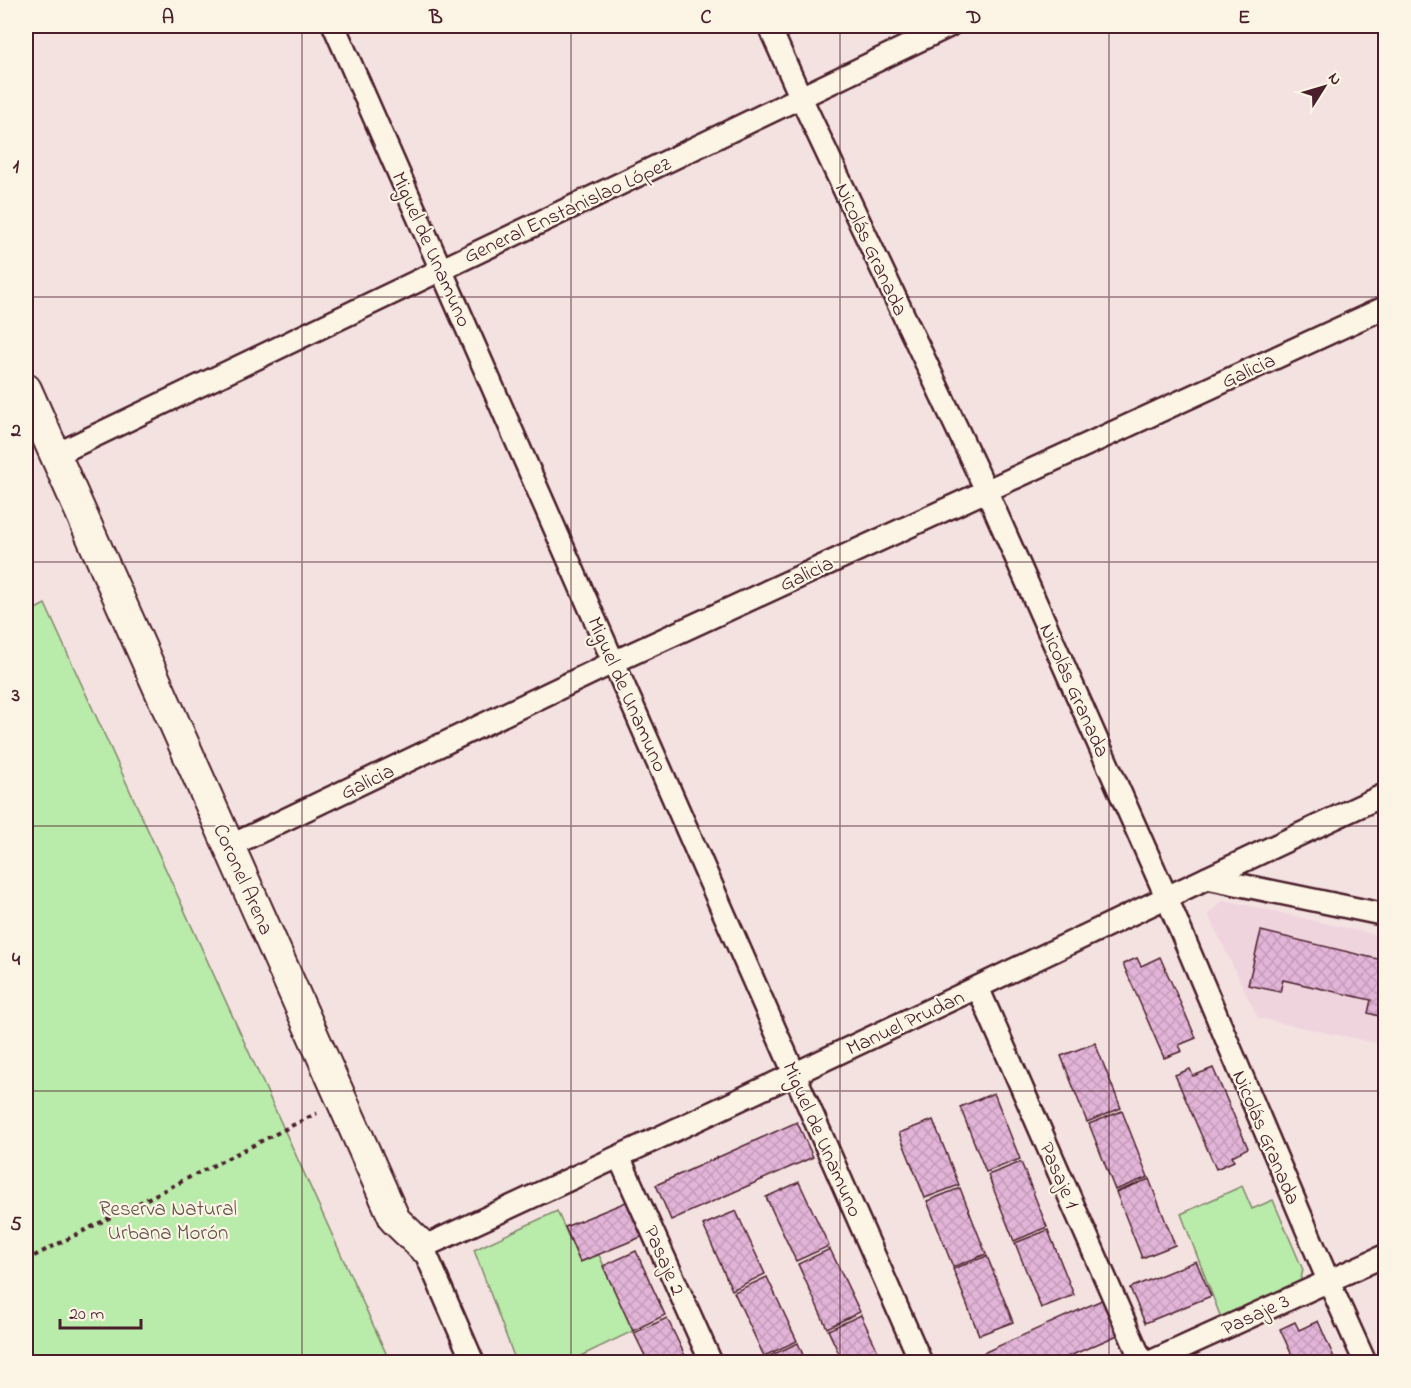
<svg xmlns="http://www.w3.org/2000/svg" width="1411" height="1388" font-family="'Indie Flower',sans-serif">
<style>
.built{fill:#efd4de}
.park{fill:#b9ebab;stroke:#82856b;stroke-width:1.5}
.building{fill:url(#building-cross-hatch);stroke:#4a1f2b;stroke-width:1.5}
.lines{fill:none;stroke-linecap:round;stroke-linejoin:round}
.street-casing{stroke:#4a1f2b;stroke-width:26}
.secondary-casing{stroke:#4a1f2b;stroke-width:34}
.path{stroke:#4a1f2b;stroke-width:4;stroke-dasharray:4.5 4.5;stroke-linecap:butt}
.street{stroke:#fcf5e5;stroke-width:21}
.secondary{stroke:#fcf5e5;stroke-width:30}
.grid{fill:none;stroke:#4a1f2b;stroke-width:1.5;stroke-opacity:0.55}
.labels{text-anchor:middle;stroke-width:4.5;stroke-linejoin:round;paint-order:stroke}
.street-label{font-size:21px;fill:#4a1f2b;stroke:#fcf5e5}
.park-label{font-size:21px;fill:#66524b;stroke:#fcf5e5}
.neatline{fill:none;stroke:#4a1f2b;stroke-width:2}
.grid-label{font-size:20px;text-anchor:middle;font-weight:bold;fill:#4a1f2b}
</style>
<defs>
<pattern id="building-cross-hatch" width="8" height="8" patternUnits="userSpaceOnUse" patternTransform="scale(1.5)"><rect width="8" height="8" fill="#e2b4d7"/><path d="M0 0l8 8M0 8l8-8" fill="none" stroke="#c39ab9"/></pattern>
</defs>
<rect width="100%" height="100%" fill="#f4e2e1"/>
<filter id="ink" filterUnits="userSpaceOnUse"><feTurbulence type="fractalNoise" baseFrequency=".0167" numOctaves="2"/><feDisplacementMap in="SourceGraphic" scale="12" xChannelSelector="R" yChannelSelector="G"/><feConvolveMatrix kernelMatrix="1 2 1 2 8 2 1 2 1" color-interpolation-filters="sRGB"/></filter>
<g filter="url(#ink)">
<path class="built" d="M1224,900L1385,937V1045L1258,1018L1208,914Z"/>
<g class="park">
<path d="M45,604L390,1362H26V614Z"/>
<path d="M1242,1186L1252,1209L1273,1200L1303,1270L1300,1282L1221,1318L1181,1214Z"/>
<path d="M557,1211L580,1262L599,1255L633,1331L568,1362H516L474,1250Z"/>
</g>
<g class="building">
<path d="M1261,931L1386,961V1018L1368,1013L1371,1000L1283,980L1280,992L1248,985Z"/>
<path d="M1160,957L1196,1038L1179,1045L1182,1051L1164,1058L1123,964L1137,958L1141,966Z"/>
<path d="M1095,1043L1121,1108L1087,1122L1061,1056Z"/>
<path d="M1213,1068L1248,1148L1232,1156L1234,1161L1216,1169L1175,1075L1190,1069L1193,1076Z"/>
<path d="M994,1093L1020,1159L986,1172L960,1107Z"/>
<path d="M1122,1111L1148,1177L1115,1190L1089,1124Z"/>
<path d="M933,1120L959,1185L925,1198L899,1133Z"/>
<path d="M797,1122L813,1157L671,1220L656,1185Z"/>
<path d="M1021,1162L1047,1227L1014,1241L988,1175Z"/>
<path d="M1149,1179L1175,1245L1142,1258L1116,1192Z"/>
<path d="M799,1182L829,1246L796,1261L766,1197Z"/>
<path d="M960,1188L986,1254L953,1267L927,1201Z"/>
<path d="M631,1200L646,1235L580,1262L565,1227Z"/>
<path d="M736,1211L765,1274L732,1290L703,1225Z"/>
<path d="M1048,1230L1074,1295L1041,1308L1015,1243Z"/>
<path d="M830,1249L860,1312L827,1328L798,1264Z"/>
<path d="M636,1251L665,1315L633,1331L603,1266Z"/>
<path d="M987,1256L1013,1322L979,1335L953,1269Z"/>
<path d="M1196,1261L1211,1296L1145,1323L1130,1288Z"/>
<path d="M767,1277L797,1341L764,1356L734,1292Z"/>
<path d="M1104,1299L1120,1334L1056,1362H963Z"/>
<path d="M861,1315L883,1362H843L828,1330Z"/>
<path d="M667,1318L688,1362H648L634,1333Z"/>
<path d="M1318,1321L1336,1362H1295L1280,1329L1295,1322L1299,1330Z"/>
<path d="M798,1343L806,1362H767L765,1358Z"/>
<path d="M584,1356L587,1362H568Z"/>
</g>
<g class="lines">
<g class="street-casing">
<g id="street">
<path d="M334,26L921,1362"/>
<path d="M769,26L801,98L986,490L1166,896L1328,1280L1365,1362"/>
<path d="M55,455L949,26"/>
<path d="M230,846L614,662L1386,307"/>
<path d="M1207,878L1386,915"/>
<path d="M978,988L1142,1362"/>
<path d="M619,1157L711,1362"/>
<path d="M473,1362L423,1247C746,1100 1064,944 1386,794"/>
<path d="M1150,1362L1386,1255"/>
</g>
</g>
<g class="secondary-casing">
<path id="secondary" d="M26,389L395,1220L423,1247"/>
</g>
<path class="path" d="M26,1260L317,1113"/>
<use href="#street" class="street"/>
<use href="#secondary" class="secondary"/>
</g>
</g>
<path class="grid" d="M302,26V1362M571,26V1362M840,26V1362M1109,26V1362M26,297H1386M26,562H1386M26,826H1386M26,1091H1386"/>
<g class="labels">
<g class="street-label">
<text transform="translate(567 209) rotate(-25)" y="7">General Enstanislao López</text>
<text transform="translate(432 249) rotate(66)" y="7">Miguel de Unamuno</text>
<text transform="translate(872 249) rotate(65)" y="7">Nicolás Granada</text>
<text transform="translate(1248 370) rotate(-25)" y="7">Galicia</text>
<text transform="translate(806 573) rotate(-25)" y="7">Galicia</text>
<text transform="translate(1075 690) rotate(66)" y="7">Nicolás Granada</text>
<text transform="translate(628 694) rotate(66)" y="7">Miguel de Unamuno</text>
<text transform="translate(367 781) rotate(-26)" y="7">Galicia</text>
<text transform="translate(244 879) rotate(66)" y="7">Coronel Arena</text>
<text transform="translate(905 1022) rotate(-25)" y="7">Manuel Prudan</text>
<text transform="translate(1267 1137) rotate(67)" y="7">Nicolás Granada</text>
<text transform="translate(823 1139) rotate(66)" y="7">Miguel de Unamuno</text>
<text transform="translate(1060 1175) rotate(66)" y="7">Pasaje 1</text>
<text transform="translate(665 1260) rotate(66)" y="7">Pasaje 2</text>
<text transform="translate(1255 1314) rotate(-25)" y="7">Pasaje 3</text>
</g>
<g class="park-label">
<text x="168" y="1215">Reserva Natural<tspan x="168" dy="24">Urbana Morón</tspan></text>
</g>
</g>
<rect width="1411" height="1388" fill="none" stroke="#fcf5e5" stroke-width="66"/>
<g transform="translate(1324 87) rotate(53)" stroke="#fcf5e5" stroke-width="4.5" paint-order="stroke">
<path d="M0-4.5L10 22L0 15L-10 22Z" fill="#4a1f2b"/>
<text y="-9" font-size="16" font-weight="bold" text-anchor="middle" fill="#4a1f2b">N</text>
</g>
<path d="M60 1319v9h81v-9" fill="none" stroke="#4a1f2b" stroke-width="3"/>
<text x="69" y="1319" font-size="18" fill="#4a1f2b" stroke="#fcf5e5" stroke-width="4.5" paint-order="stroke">20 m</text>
<rect x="33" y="33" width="1345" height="1322" class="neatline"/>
<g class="grid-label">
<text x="168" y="23">A</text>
<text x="436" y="23">B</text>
<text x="706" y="23">C</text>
<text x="974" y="23">D</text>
<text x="1244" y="23">E</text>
<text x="16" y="172">1</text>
<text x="16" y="436">2</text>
<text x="16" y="701">3</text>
<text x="16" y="965">4</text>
<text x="16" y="1230">5</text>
</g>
</svg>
